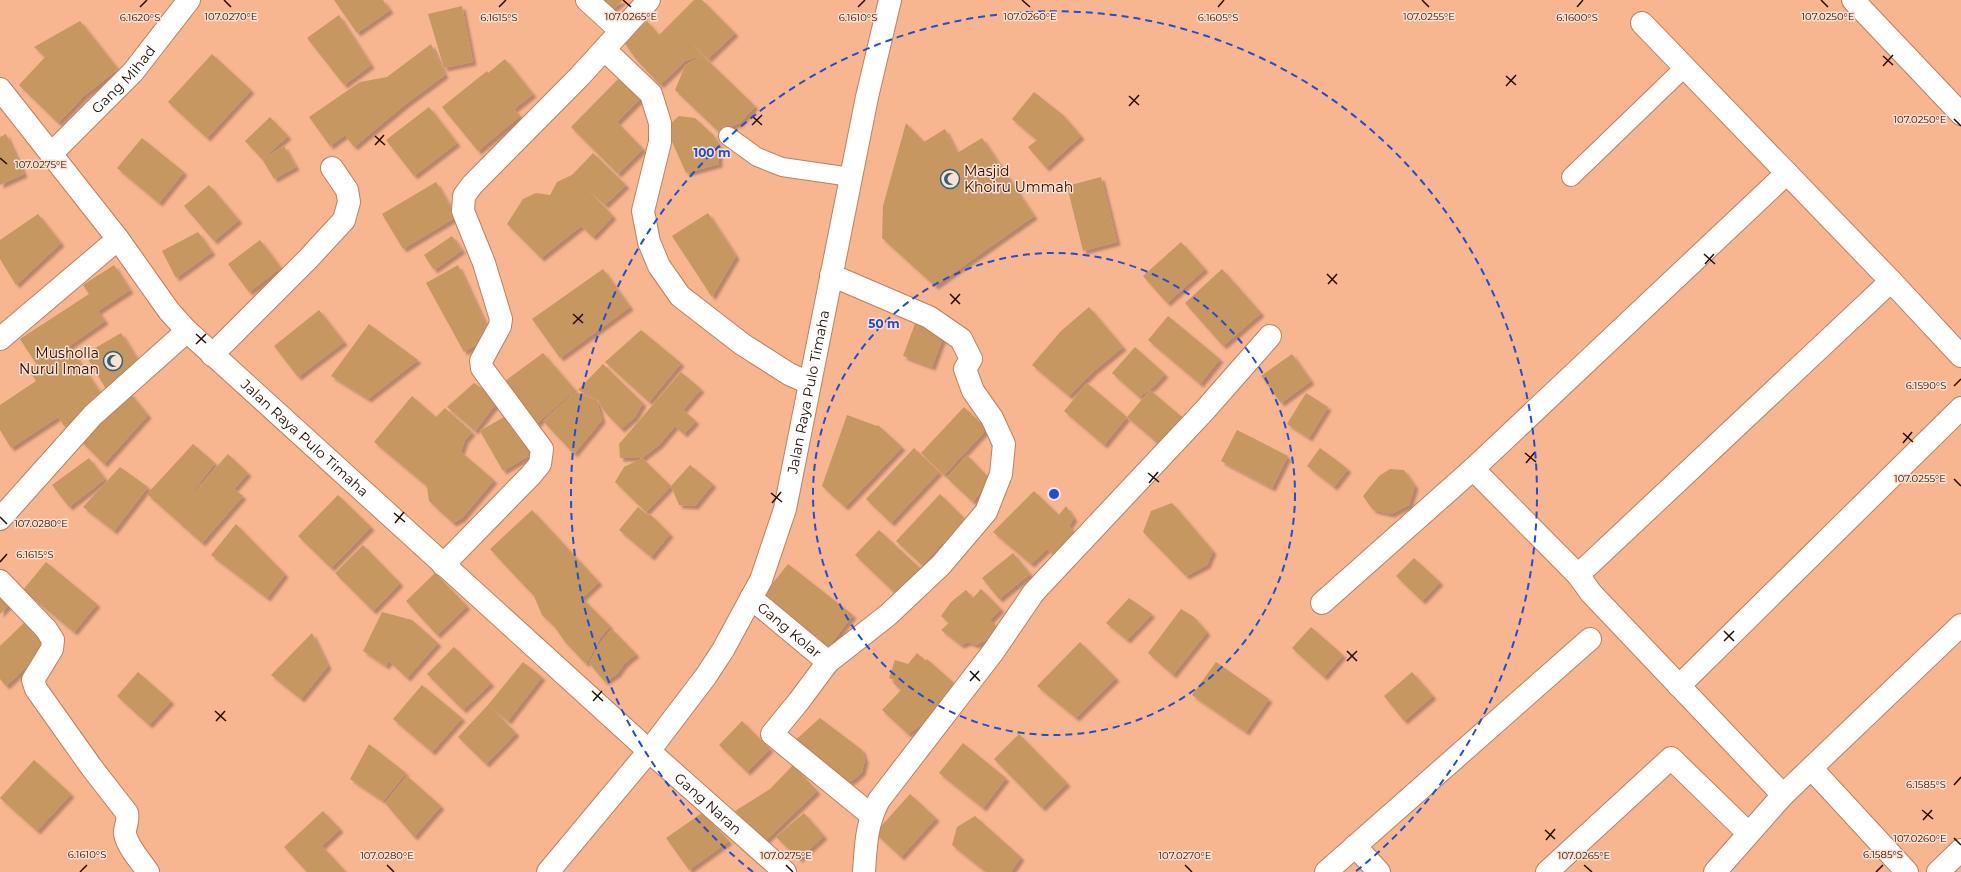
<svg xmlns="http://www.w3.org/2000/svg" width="1961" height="872" font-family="Montserrat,sans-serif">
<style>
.building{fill:#c69760;filter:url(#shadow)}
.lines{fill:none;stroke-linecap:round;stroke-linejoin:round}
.lane-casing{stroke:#be7f5c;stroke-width:20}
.street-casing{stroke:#be7f5c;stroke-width:24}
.secondary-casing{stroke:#be7f5c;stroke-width:24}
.lane{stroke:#fff;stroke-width:18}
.street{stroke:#fff;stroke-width:22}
.secondary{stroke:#fff;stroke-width:22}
.ticks{fill:none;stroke:#240d01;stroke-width:1.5}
.ring{fill:none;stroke:#1d4ed8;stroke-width:2;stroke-dasharray:7 5}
.labels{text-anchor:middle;stroke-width:3;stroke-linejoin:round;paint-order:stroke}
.street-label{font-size:14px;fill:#240d01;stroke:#fce0d1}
.poi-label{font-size:14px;fill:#240d01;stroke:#fce0d1;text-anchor:start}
.ticks-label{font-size:10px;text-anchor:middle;fill:#240d01;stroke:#fce0d1;stroke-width:3;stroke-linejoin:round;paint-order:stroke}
.centre{fill:#1d4ed8;stroke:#fce0d1;stroke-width:2}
.ring-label{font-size:12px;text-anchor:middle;font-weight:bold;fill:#1d4ed8;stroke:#fce0d1;stroke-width:3;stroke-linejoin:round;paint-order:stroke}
</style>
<defs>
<filter id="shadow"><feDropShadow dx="3.5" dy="3.5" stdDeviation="1" flood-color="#0004"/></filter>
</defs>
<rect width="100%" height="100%" fill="#f7b590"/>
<g class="building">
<path d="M334,0H383L390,10L357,33Z"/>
<path d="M603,0H623L612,10Z"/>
<path d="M694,0H702L735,33L708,59L689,40L702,55L685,61L660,85L635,58L624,42L647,21L659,35Z"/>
<path d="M462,6L473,62L444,68L428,14Z"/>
<path d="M339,15L371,65L344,85L307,38Z"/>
<path d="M80,21L118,69L85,95L58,123L19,85L45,57L34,47Z"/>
<path d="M431,44L445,75L407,103L354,147L345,135L330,146L309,117L360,82L387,77Z"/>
<path d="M212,54L251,90L207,138L168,102Z"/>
<path d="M702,55L755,106L740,123L718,131L675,90L685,66Z"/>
<path d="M505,59L533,94L514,109L520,116L478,151L442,107L487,71L488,73Z"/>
<path d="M623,74L644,95L617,122L643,149L618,174L571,127Z"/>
<path d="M1034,92L1063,115L1081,136L1046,168L1028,147L1037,140L1012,119Z"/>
<path d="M429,107L457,143L414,176L386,140Z"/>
<path d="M679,116L695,118L713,135L719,145V164L686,173L666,128Z"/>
<path d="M270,117L288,136L262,159L245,141Z"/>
<path d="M906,123L924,142L945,129L957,153L982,138L1034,216L935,286L882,238L883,206Z"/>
<path d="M6,134L24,174L0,185V137Z"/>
<path d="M142,138L184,172L159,203L117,168Z"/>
<path d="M284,146L296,167L274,179L262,159Z"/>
<path d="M593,153L626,185L605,205L583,185L613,216L593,237L581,226L541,258L507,224L523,199L536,193L550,195L557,182L572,175Z"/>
<path d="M1101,177L1117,242L1083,251L1067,186Z"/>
<path d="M436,182L456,217L403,249L382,214Z"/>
<path d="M209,185L239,220L214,241L184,206Z"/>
<path d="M708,213L736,256L712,297L672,236Z"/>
<path d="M38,214L61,243L16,285L0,259V240Z"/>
<path d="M198,232L212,252L176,278L162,251Z"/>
<path d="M452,236L462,250L434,270L424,255Z"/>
<path d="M260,240L281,268L249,292L228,264Z"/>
<path d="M1181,242L1205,269L1167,303L1143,276Z"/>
<path d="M114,265L130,290L98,311L105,321L69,346L105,400L65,427L58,417L11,448L0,430V405L36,381L29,370L37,365L20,339L89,294L83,285Z"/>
<path d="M458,265L491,336L464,352L426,283Z"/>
<path d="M603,269L630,307L560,358L532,319Z"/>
<path d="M1222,269L1261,313L1223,346L1185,303Z"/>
<path d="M1089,307L1123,347L1094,371L1069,396L1032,365L1061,331Z"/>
<path d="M319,310L344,342L298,377L274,346Z"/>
<path d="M1168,316L1220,359L1200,384L1148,340Z"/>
<path d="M916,321L945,332L932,367L903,356Z"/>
<path d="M369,324L418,360L368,399L331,376Z"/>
<path d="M641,330L681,363L649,402L605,362Z"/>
<path d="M121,333L142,367L106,389L85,354Z"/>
<path d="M1135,347L1165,374L1154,386L1139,397L1112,373Z"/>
<path d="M543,353L575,390L535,425L505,381Z"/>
<path d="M1292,354L1311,381L1281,403L1261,376Z"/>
<path d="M603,364L643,403L635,417L621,429L604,411L598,399L578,390Z"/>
<path d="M681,372L701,389L683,410L696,421L684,434L675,426L659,445L642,458L671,486L646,512L615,482L624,467L642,458H620L619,444Z"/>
<path d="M474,383L499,400L475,431L447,407Z"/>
<path d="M1087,383L1127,417L1150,390L1183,418L1160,445L1127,417L1104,445L1064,411Z"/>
<path d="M575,392L597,400L602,420L574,454L543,421Z"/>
<path d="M130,393L148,415L104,464L77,437Z"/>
<path d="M1306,393L1328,407L1309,438L1287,424Z"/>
<path d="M412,396L436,417L445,408L472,432L465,440L461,452L494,480L462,518L453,523L429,501L427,486L374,442Z"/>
<path d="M964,407L987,429L944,475L921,453Z"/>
<path d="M509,414L532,454L503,471L480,431Z"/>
<path d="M847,415L877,426L878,425L902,447L845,507L822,486Z"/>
<path d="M1237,430L1288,456L1272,488L1221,461Z"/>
<path d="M193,444L215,463L180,508L228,454L248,473L234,489L243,496L202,543L147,494Z"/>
<path d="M914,448L939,472L891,523L866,499Z"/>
<path d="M1320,448L1348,469L1334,487L1307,466Z"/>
<path d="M967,455L990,479L973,502L947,478Z"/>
<path d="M89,458L105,479L69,507L52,485Z"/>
<path d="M690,465L713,484L695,506L679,505L671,486Z"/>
<path d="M120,467L148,487L114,531L83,507Z"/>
<path d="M1390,469L1404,470L1415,486L1409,505L1391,514L1373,510L1363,496L1379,476Z"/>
<path d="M1034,491L1059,515L1066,506L1074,518L1069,526L1078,537L1059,560L1047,549L1031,564L993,532Z"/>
<path d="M940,494L965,519L922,565L896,541Z"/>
<path d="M338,495L371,527L331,568L298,536Z"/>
<path d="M1172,503L1213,551L1207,565L1186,576L1143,532L1151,511Z"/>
<path d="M638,507L646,514L651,515L670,534L651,557L619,530Z"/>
<path d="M532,510L599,582L582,598L610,626L600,638L586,664L565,642L554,626L542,615L534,596L490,549Z"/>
<path d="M236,524L285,574L267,598L211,555Z"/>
<path d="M879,530L922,570L898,596L855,555Z"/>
<path d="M363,545L400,583L373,611L335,573Z"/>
<path d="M1013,553L1030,574L999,599L982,578Z"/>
<path d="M1414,558L1440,582L1422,601L1396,576Z"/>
<path d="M46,562L97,604L74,632L23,590Z"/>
<path d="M788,564L853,615L825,651L760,599Z"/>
<path d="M435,573L467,606L437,635L406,601Z"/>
<path d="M0,587L13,600L0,614Z"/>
<path d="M981,589L1001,609L990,620L996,626L988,639L976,645L968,642L961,645L941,630L949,623L941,616L951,602L966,590L973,598Z"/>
<path d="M1129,598L1152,614L1127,640L1106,623Z"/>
<path d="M1181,609L1194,617L1207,632L1173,675L1148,653Z"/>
<path d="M382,612L412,620L438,643L407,678L389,661L386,666L363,651Z"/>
<path d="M28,619L51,644L6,686L0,679V646Z"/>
<path d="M1311,627L1343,655L1324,677L1292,648Z"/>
<path d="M612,629L636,654L624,664L617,674L605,682L589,663L601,642Z"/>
<path d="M312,633L328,666L301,699L271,675Z"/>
<path d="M1080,642L1116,678L1076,718L1037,686Z"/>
<path d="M454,647L491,683L463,710L427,674Z"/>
<path d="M917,653L926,661L927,659L954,683L940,712L908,734L882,710L901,690L893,683L895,680L889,678L895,660L908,664Z"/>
<path d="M523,662L542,677L508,721L489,706L516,733L486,764L458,737L488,705Z"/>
<path d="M1216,662L1269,699L1246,732L1192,695Z"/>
<path d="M138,672L171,701L149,725L117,696Z"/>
<path d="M1412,672L1433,696L1404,721L1384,696Z"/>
<path d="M422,685L462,718L432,752L393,719Z"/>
<path d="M820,718L862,750L865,760L862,772L852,781L838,782L791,744Z"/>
<path d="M742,721L770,749L747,772L719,745Z"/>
<path d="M1019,734L1067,783L1042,808L994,759Z"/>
<path d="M963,743L1006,778L983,808L939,773Z"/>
<path d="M369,744L406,773L383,801L350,779Z"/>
<path d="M34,760L71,794L37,831L0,798Z"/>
<path d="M793,765L817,791L762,844L735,811L770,789Z"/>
<path d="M407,776L441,806L414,837L385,803Z"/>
<path d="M910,794L936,818L901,857L875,833Z"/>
<path d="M323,811L340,829L322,846L346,872H307L284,847Z"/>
<path d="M702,813L729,841L689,870L666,838Z"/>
<path d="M804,813L824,836L799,859L776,837Z"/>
<path d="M975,816L1021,857L1011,872H986L952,845L957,827Z"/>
</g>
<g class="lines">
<g class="lane-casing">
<g id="lane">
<path d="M728,136L757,157L782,167L851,177"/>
<path d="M1571,177L1685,67"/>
</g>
</g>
<g class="street-casing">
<g id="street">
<path d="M587,0L621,31"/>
<path d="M1853,0L1961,114"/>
<path d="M1642,23L1891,281L1961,356"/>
<path d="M605,50L651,94L660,123V142L643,211L649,242L659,266L680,296L742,344L789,374L809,383"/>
<path id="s1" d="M51,154L133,72L189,0"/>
<path d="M831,275L929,317L961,339L971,359L965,369L973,391L992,418L1004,444L1001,474L986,512L941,565L888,615L828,662L799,701L772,734L871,815"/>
<path d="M0,339L118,239"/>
<path d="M212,355L308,259L344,220L349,202L347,190L332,168"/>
<path d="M0,519L93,415L187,331"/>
<path d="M443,565L531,475L540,464L542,449L482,368L481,361L500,326L501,319L484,263L463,211L464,196L472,185L580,76L649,0"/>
<path d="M1578,575L1891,281"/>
<path d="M0,581L46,629L53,640L52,649L33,680L36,689L92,768L127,813C129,822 124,828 125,834C128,848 141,861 148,872"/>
<path id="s2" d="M751,598L828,662"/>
<path d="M1322,603L1473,469"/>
<path d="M1679,686L1961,408"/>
<path id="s3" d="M649,751L785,872"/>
<path d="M1812,769L1907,872"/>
<path d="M1783,795L1591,593L1578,575L1473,469L1787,173"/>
<path d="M1355,846L1379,872"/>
<path d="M864,872C866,844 866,825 879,800L993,652L1034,592L1205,410L1270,336"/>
<path d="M1326,872L1590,639"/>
<path d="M1547,872L1671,758L1748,833"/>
<path d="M1715,872L1783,795L1961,625"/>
<path d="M1938,872L1961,850"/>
</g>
</g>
<g class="secondary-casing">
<g id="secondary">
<path id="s4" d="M0,89L118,239L169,311L187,331L649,751"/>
<path id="s5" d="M548,872L649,751L706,676L723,650L761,580L785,509L867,97L890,0"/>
</g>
</g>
<use href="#lane" class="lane"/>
<use href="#street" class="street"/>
<use href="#secondary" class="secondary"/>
</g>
<path class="ticks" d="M224,0L231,7M623,0L631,7M1022,0L1030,7M1422,0L1429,7M1821,0L1828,7M140,7L147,0M499,7L506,0M858,7L865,0M1218,7L1224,0M1577,7L1583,0M1883,56L1893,65M1883,66L1893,55M1506,76L1516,85M1506,86L1516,75M1129,96L1139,105M1129,106L1139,95M752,116L762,125M1954,119L1961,126M752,125L762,115M375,136L385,145M375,145L384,135M0,158L7,164M1704,254L1715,264M1705,264L1714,254M1327,274L1337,284M1328,284L1337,274M950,294L960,304M951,304L960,294M573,314L583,323M573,324L583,314M196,334L206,343M196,344L206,334M1954,386L1961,379M1903,433L1913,442M1903,443L1912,432M1525,453L1536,462M1526,463L1535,452M1148,473L1159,482M1954,479L1961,486M1149,483L1158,472M771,493L782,502M772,503L781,492M394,513L405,522M0,517L7,524M395,523L404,512M0,562L7,554M1724,631L1734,641M1724,641L1734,631M1347,651L1357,661M1347,661L1357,651M970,671L980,681M970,681L979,671M592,691L603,701M593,701L602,691M215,711L226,721M216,721L225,711M1954,785L1961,777M1922,810L1933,819M1923,820L1932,810M1545,830L1555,839M1954,838L1961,845M1546,840L1555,829M387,865L394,872M786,865L793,872M1185,865L1192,872M1584,865L1592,872M80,872L87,865M1876,872L1883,865"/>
<g class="ring">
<circle cx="1054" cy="494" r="241"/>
<path d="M753 872A483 483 0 1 1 1355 872"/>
</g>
<defs>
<g id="mosque-ring" transform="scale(1)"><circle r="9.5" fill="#fce0d1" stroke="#29627b" stroke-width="1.5"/><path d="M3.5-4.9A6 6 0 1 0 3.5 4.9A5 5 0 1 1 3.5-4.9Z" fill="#29627b"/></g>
</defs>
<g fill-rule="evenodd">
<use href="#mosque-ring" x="950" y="179"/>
<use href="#mosque-ring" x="113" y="361"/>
</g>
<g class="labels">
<g class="street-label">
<text dy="5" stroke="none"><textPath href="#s1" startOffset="104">Gang Mihad</textPath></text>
<text dy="5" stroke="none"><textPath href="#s5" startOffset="557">Jalan Raya Pulo Timaha</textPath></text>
<text dy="5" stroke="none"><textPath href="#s4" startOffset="465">Jalan Raya Pulo Timaha</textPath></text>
<text dy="5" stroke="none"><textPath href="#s2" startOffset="50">Gang Kolar</textPath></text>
<text dy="5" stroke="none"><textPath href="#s3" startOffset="79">Gang Naran</textPath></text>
</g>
<g class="poi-label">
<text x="964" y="176">Masjid<tspan x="964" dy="16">Khoiru Ummah</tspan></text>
<text x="99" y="358" text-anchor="end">Musholla<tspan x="99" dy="16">Nurul Iman</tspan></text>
</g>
</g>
<g class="ticks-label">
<text x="231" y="20">107.0270°E</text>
<text x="1030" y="20">107.0260°E</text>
<text x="631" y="20">107.0265°E</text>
<text x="1429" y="20">107.0255°E</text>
<text x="1828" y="20">107.0250°E</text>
<text x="499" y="21">6.1615°S</text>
<text x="858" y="21">6.1610°S</text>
<text x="1218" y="21">6.1605°S</text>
<text x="1577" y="21">6.1600°S</text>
<text x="140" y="21">6.1620°S</text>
<text x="1920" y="123">107.0250°E</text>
<text x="41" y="168">107.0275°E</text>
<text x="1926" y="389">6.1590°S</text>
<text x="1920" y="482">107.0255°E</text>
<text x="41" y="527">107.0280°E</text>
<text x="35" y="558">6.1615°S</text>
<text x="1926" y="788">6.1585°S</text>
<text x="1920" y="842">107.0260°E</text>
<text x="87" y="858">6.1610°S</text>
<text x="1883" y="858">6.1585°S</text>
<text x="387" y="859">107.0280°E</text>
<text x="786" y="859">107.0275°E</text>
<text x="1185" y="859">107.0270°E</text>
<text x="1584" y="859">107.0265°E</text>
</g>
<circle cx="1054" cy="494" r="6" class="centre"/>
<g class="ring-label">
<text x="712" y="157">100 m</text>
<text x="884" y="328">50 m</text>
</g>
</svg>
